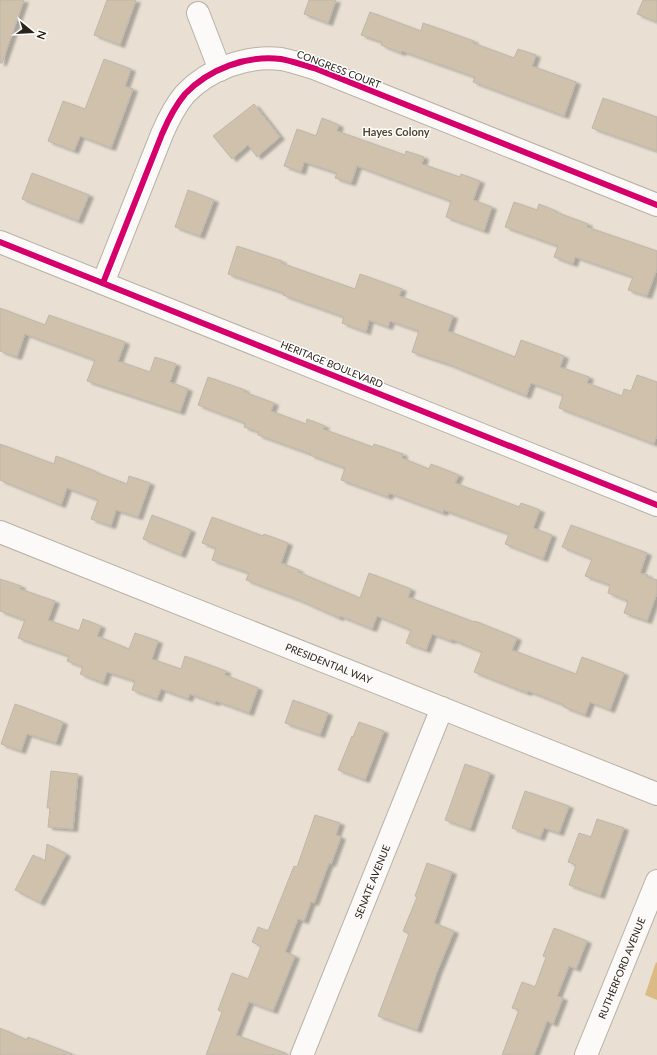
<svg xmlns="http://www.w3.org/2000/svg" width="657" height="1055" font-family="Lato,sans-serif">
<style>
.forest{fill:#dbbb85}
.building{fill:#cfc1ab;stroke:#beb7ad;filter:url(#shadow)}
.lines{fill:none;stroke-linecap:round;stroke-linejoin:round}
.minor-casing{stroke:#b8b1a7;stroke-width:24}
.minor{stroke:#fcfaf8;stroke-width:22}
.cycleway-casing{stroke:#fff;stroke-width:8}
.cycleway{stroke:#d6006c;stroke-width:6}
.labels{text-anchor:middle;stroke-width:3;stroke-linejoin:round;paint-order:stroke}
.street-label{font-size:10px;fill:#29231a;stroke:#fff}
.neighbourhood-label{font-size:11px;font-weight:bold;fill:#534530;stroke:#fff}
</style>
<defs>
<filter id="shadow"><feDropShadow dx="4.5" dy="2.5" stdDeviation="1" flood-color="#0004"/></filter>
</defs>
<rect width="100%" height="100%" fill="#e9e0d3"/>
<path class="forest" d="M656,962L657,963V1000L645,995Z"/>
<g class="building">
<path d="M0,0H24L2,63H0Z"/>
<path d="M107,0H136L120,45L94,35Z"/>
<path d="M309,0H336L328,23L304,14Z"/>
<path d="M643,0H657V22L637,14Z"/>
<path d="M370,12L421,31L423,23L474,41L473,43L514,58L518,49L536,55L532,66L576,82L564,116L473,82L475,77L402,51L401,53L381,45L382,42L361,35Z"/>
<path d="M104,59L131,69L125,86L133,89L111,148L80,136L74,151L48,141L63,101L85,109Z"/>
<path d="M603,98L657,117V151L592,128Z"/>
<path d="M254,104L280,137L257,157L248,145L232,159L213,136Z"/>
<path d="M322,118L339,125L337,131L405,155L406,151L424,157L422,164L460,177L461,174L480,181L473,200L492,207L484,231L446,217L451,201L357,166L351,183L335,178L337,173L304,162L301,172L284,166L297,129L316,136Z"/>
<path d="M32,173L89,195L78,221L22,199Z"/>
<path d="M188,190L214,200L200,236L175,227Z"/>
<path d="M514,202L537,210L539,204L556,211V212L588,224L587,227L657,251V269L647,296L628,290L633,277L575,257L573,264L554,257L558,246L505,227Z"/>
<path d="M237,246L282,261L281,263L355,289L360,274L402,289L399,296L453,316L448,331L515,357L521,340L564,356L560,367L589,377L587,383L622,396L624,389L631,391L637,375L657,382V435L654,444L559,408L563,395L531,383L526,396L448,364L412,352L419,331L390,321L388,327L369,320L366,332L342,323L344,317L283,295L284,293L228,274Z"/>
<path d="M0,308L45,325L49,315L125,342L118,361L150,372L155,357L176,364L170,382L188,389L180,412L87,381L95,360L25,334L17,357L0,351Z"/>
<path d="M208,377L245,390L244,392L274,403L271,411L306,424L307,419L325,426L323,429L373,447L374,444L403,454L402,458L429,469L431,464L459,475L455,483L519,507L521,503L540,510L533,528L552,535L543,559L505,544L509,534L444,510L443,513L389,493L388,497L341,480L345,468L310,455L311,454L258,435L259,432L244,427L245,423L198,405Z"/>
<path d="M0,444L54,464L56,456L95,471V472L127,484L129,476L150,483L138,517L116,510L111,526L91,519L98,500L67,488L61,505L0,480Z"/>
<path d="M152,515L191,530L181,555L143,539Z"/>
<path d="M212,517L263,536L264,534L288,543L281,563L299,570L298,572L360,598L369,573L411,589L408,597L474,622L475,621L517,638L512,650L576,674L582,657L624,673L610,710L590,702L585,715L564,707V705L528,691L527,693L474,672L482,652L451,639V641L432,634L426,650L406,643L411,630L377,616L372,629L340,616L339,618L299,600L246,580L249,573L212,560L216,548L202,543Z"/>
<path d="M571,525L647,553L640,573L648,575L647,577L657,580V593L647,621L624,613L628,601L608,593L610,585L585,576L592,559L562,547Z"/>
<path d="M0,579L21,586L20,589L55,601L48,620L79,631L83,619L101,626L97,636L129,649L135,633L158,641L152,659L181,669L185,656L226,671L225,675L258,688L249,713L216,701L215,703L190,694L188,699L161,689L157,699L132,690L135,681L107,672L103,683L80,674L83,667L67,661L69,656L18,638L25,620L0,611Z"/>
<path d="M293,700L328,713L320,735L285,723Z"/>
<path d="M15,704L63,722L56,743L27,734L21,751L1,744Z"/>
<path d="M359,722L384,731L365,780L338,770L352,736L353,737Z"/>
<path d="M465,764L490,773L470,829L445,820Z"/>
<path d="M51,771L78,774L73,829L48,827L50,808H47Z"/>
<path d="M525,791L569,806L559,833L544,828L540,838L512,828Z"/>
<path d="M315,815L340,823L336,835L341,837L331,864L329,863L314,903L311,902L304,921L298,919L285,952L295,956L273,1011L249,1002L236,1035L285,1053V1055H206L222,1012L218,1010L232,973L248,979L261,946L252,942L258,927L268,931L294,866L297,867Z"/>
<path d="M597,819L624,828L600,896L569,885L576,865L568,862L579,833L591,837Z"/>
<path d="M47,844L66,854L40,903L15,890L33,855L45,861Z"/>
<path d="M427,863L452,872L434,923L454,931L437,972L417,1030L378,1016L409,934L403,931L417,897L415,896Z"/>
<path d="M554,928L587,941L576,969L569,966L557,996L563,998L553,1024L547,1021L534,1055H502L519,1010L512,1008L522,982L535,987L546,957L543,956Z"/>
<path d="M0,1028L27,1040L28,1037L72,1054V1055H0Z"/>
</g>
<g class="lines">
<g class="minor-casing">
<g id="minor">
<path d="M198,13L220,70"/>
<path d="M0,242L657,505"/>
<path d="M103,283L162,134C168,120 175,106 185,94C209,69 246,55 281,59C292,61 303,65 314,68L657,205"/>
<path id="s1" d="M0,532L657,794"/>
<path id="s2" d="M302,1055L442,708"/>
<path id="s3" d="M586,1055L657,881"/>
</g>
</g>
<use href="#minor" class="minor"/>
<g class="cycleway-casing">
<g id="cycleway">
<path d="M0,242L657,505"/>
<path d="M103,283L162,134C168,120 175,106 185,94C209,69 246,55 281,59C292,61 303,65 314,68L657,205"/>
</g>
</g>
<use href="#cycleway" class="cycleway"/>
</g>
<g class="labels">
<g class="street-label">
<text transform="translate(339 69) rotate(21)" y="4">CONGRESS COURT</text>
<text transform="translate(332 364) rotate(22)" y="4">HERITAGE BOULEVARD</text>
<text dy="4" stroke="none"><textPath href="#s1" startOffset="354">PRESIDENTIAL WAY</textPath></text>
<text dy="4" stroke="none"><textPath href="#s2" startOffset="187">SENATE AVENUE</textPath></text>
<text dy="4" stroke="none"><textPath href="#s3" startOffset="94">RUTHERFORD AVENUE</textPath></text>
</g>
<g class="neighbourhood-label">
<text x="396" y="136">Hayes Colony</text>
</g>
</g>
<g transform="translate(32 32) rotate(108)" stroke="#ffffff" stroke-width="3" paint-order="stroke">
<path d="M0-3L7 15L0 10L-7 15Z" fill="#29231a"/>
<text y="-6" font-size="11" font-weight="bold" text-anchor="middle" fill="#29231a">N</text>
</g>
</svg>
